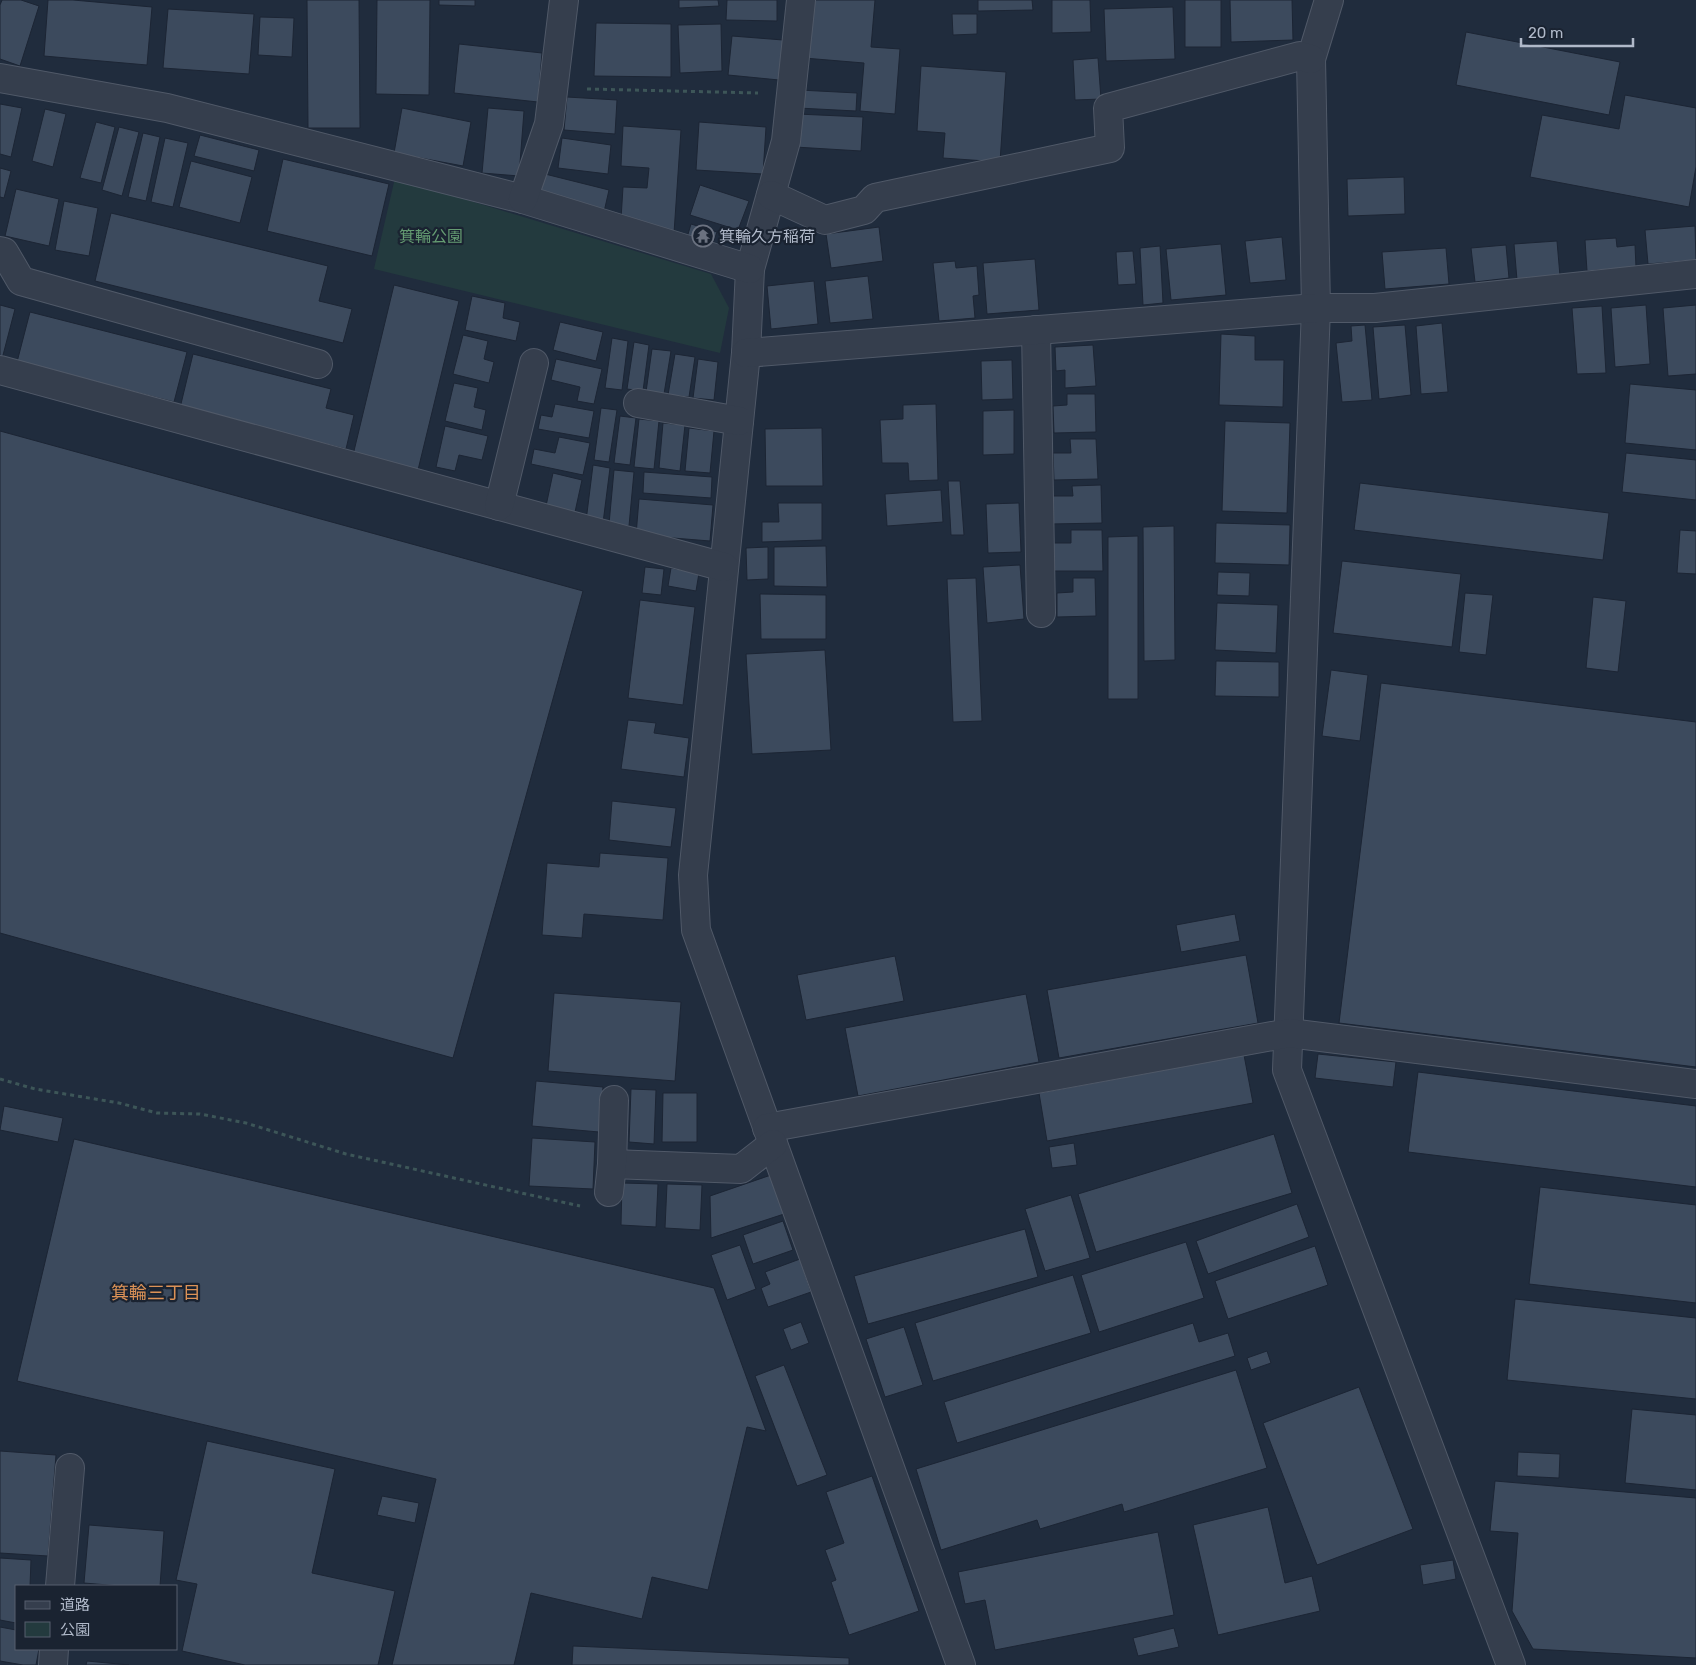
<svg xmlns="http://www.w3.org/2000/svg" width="1696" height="1665" font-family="Rubik,'Noto Sans JP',sans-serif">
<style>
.green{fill:#233a3e}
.building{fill:#3c4a5d;stroke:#1c2534}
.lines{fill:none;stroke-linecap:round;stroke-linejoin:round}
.minor-casing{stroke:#505968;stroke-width:30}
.path{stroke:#3d5658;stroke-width:3;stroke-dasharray:4 4;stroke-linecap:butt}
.minor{stroke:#353e4d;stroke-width:28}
.labels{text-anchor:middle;stroke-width:4.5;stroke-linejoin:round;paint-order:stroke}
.park-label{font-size:16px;fill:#659c72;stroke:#1a2331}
.poi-label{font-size:16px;fill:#b0b9c9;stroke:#1a2331;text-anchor:start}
.neighbourhood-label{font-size:18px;fill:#dc9257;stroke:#1a2331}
</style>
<rect width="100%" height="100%" fill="#202c3d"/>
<path class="green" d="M395,178L711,274L729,308L720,353L374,269Z"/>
<g class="building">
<path d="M2,0H21L39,6L20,66L0,59V5Z"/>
<path d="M48,0H73L152,7L147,65L44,56Z"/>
<path d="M307,0H359L360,128H308Z"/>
<path d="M377,0H430L429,95L376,94Z"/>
<path d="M439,0H475V6L439,5Z"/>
<path d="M679,0H718L719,6L679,8Z"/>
<path d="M727,0H777V21L726,20Z"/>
<path d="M808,0H875L871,47L900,49L895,114L860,111L864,63L804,58Z"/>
<path d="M978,0H1032L1033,10L978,11Z"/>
<path d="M1052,0H1090L1091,32L1052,33Z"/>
<rect x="1185" y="0" width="36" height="47"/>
<path d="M1230,0H1292L1293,40L1231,42Z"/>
<path d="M1173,7L1175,59L1106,61L1104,9Z"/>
<path d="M168,9L254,14L249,74L163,68Z"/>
<path d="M952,14H977V34L953,35Z"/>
<path d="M260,17L294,18L292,57L258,55Z"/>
<path d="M596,23L671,24V77L594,76Z"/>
<path d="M721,24L722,71L680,73L678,25Z"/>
<path d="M1466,32L1620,62L1609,115L1456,85Z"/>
<path d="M732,36L783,40L779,80L728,75Z"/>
<path d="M459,44L542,53L538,102L454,93Z"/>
<path d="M1098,58L1101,99L1075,100L1073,60Z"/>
<path d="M921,66L1006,72L1000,162L943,158L945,133L917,131Z"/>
<path d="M799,90L857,93L856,111L798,108Z"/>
<path d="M1625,95L1696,108V167L1689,207L1530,177L1542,115L1619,129Z"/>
<path d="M567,97L617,100L615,134L564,130Z"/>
<path d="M0,104L22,108L11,157L0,154Z"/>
<path d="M402,108L471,122L463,166L394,153Z"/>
<path d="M488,108L524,111L519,176L482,173Z"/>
<path d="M45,109L66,114L53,167L32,161Z"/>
<path d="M797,114L863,117L861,151L795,147Z"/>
<path d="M96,122L115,127L101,183L80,178Z"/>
<path d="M699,122L766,127L763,174L696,170Z"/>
<path d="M623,126L681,130L674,233L621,219L623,187L647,188L649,168L621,166Z"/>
<path d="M119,127L139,132L122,196L102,190Z"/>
<path d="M143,133L160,137L146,201L128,197Z"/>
<path d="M200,135L259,150L254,171L194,156Z"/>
<path d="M165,138L188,143L173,207L151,202Z"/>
<path d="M562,138L611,145L608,174L558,168Z"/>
<path d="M283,159L389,184L372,256L267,231Z"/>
<path d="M191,161L252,177L240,223L179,207Z"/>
<path d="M0,168L11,171L4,198L0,197Z"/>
<path d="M545,174L609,190L604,212L539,196Z"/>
<path d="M1404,177L1405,214L1348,216L1347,179Z"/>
<path d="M700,185L749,201L738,230L690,215Z"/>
<path d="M16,189L59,199L49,246L5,236Z"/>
<path d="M64,201L98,208L89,256L55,250Z"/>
<path d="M111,213L328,266L319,301L352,309L343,343L95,281Z"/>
<path d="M691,224L717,232L711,249L686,241Z"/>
<path d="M1695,226L1696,260L1648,264L1645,230Z"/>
<path d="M879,227L883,261L831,268L826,234Z"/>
<path d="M1282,237L1286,280L1250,283L1245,241Z"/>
<path d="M1616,238L1617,247L1635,245L1636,267L1587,271L1585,240Z"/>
<path d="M1557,241L1560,276L1517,280L1514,244Z"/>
<path d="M1221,244L1226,295L1171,300L1166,249Z"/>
<path d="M1506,245L1509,278L1475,282L1471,248Z"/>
<path d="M1160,246L1163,303L1143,305L1140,248Z"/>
<path d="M1446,248L1449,284L1385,289L1382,252Z"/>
<path d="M1133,251L1136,284L1118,285L1116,252Z"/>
<path d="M1035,259L1039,310L987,314L983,263Z"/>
<path d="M955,261L956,268L977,266L979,295L973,296L975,318L939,321L933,263Z"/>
<path d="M868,276L873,319L830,323L825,281Z"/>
<path d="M814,281L818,324L771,329L767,286Z"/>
<path d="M394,285L459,301L418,470L353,455Z"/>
<path d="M472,296L505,303L503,318L520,322L516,341L465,330Z"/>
<path d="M0,305L15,309L2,359L0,358Z"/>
<path d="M1646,305L1650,364L1615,367L1611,308Z"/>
<path d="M1696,305V374L1668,376L1663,308Z"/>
<path d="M1602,306L1606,373L1577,374L1572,308Z"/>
<path d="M30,312L187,352L174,402L17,362Z"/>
<path d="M560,322L603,332L596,361L553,350Z"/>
<path d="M1442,323L1448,392L1421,394L1416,326Z"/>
<path d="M1365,325L1372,400L1342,402L1336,343L1352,341L1351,326Z"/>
<path d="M1405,325L1411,395L1379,399L1373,327Z"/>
<path d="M1221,334L1255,336V360H1284L1283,407L1219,405Z"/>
<path d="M463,335L488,341L484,359L494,362L489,383L453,374Z"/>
<path d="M612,338L628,341L622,390L605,388Z"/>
<path d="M634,342L649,345L643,391L627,389Z"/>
<path d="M1093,345L1096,386L1065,388V370L1056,371L1055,347Z"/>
<path d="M652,349L671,351L664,394L646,392Z"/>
<path d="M193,354L331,389L326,408L354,415L346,449L180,408Z"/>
<path d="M675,354L695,357L689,397L668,395Z"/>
<path d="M556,359L602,369L594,404L577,401L580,387L551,380Z"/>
<path d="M698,359L718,362L714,400L693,398Z"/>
<path d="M1012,360L1013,399L982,400L981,361Z"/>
<path d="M454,383L478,388L474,407L486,410L482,430L445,421Z"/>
<path d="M1630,384L1696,390V450L1625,443Z"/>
<path d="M1067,394H1095L1096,432L1054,433L1053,406L1067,405Z"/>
<path d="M555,404L594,411L589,438L538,429L541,415L552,417Z"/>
<path d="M936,404L938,480L909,481L908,463H882L880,420L903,419V405Z"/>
<path d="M601,408L617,410L609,462L594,460Z"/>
<path d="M1014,410V454L983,455V411Z"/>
<path d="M620,416L636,418L630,465L614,463Z"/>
<path d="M639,419L659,421L654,469L634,467Z"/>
<path d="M1225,421L1290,423L1287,513L1222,511Z"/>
<path d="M663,423L685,425L680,471L659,468Z"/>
<path d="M445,426L488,436L482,460L459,455L455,471L436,467Z"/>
<path d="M689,428L714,431L710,473L685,471Z"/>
<path d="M822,428L823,486H766L765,429Z"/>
<path d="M0,431L583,591L453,1058L0,933Z"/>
<path d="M559,437L590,443L583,475L531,464L534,449L555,453Z"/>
<path d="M1070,439H1096L1098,479L1054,480L1053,453H1071Z"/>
<path d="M1626,453L1696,460V500L1622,492Z"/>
<path d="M593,465L610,468L603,523L586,521Z"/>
<path d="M614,470L634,472L629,526L609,524Z"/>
<path d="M644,472L712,477L711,498L643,493Z"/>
<path d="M553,473L582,480L575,512L546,506Z"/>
<path d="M948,481H960L964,535H951Z"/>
<path d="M1360,483L1609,513L1603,560L1354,530Z"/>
<path d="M1101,485L1102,523L1051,524L1050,496H1073L1072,486Z"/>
<path d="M941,490L943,522L887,526L885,494Z"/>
<path d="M639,499L713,505L710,541L636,535Z"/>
<path d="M778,503H822V540L762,542V522H779Z"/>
<path d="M1019,503L1021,552L988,553L986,504Z"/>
<path d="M1216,523L1290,525L1289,565L1215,563Z"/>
<path d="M1174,526L1175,660L1144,661L1143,527Z"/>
<path d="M1071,530H1102L1103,571H1053L1052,543H1071Z"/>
<path d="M1680,530L1696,531V574L1677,573Z"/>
<path d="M1138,536V699H1108V537Z"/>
<path d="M826,546L827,587L774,586V547Z"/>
<path d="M768,547V579L747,580L746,548Z"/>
<path d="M1342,561L1461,574L1452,647L1333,633Z"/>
<path d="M1020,565L1024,619L987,623L983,567Z"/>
<path d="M645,567L664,569L661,595L642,593Z"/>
<path d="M671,568L699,573L696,591L668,586Z"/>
<path d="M1218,572L1250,573L1249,596L1217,595Z"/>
<path d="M976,578L982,721L953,722L947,579Z"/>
<path d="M1073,578H1095L1096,616L1057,617V593L1073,592Z"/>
<path d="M1465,593L1493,595L1486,655L1459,652Z"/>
<path d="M760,594L826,595V639H761Z"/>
<path d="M1593,597L1626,601L1618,672L1586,668Z"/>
<path d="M640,600L695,607L683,705L628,698Z"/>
<path d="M1217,603L1278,605L1276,653L1215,650Z"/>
<path d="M825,650L831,750L752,754L746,654Z"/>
<path d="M1216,661L1279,662V697L1215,696Z"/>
<path d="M1331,670L1368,675L1360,741L1322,736Z"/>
<path d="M1381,683L1696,722V1067L1339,1023Z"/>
<path d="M628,720L656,723L654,733L689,738L684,777L621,769Z"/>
<path d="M612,801L676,808L671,847L609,840Z"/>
<path d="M600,853L668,858L663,920L584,914L582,938L542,935L547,863L599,867Z"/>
<path d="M1235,914L1240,941L1181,952L1176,925Z"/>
<path d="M1246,955L1258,1023L1059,1058L1047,990Z"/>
<path d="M895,956L904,1001L806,1020L797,975Z"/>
<path d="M554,993L681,1002L675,1081L548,1071Z"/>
<path d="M1026,994L1039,1062L858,1096L845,1028Z"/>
<path d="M1318,1054L1396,1062L1393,1087L1315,1078Z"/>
<path d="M1244,1055L1253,1103L1047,1141L1039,1093Z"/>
<path d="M1418,1072L1696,1106V1187L1408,1152Z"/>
<path d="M536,1081L603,1087L599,1132L532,1126Z"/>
<path d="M631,1089L656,1090L654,1144L629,1142Z"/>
<path d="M663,1093H697V1142H662Z"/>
<path d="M4,1106L63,1118L58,1142L0,1130Z"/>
<path d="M1274,1134L1292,1193L1096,1252L1078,1194Z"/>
<path d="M532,1138L595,1142L593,1189L529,1186Z"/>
<path d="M74,1139L714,1288L766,1431L747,1427L708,1590L652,1577L642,1619L531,1593L514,1665H392L436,1479L17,1381Z"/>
<path d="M1074,1143L1077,1165L1052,1168L1049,1147Z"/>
<path d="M771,1175L784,1214L711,1238L710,1196Z"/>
<path d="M622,1183L658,1184L656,1227L621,1225Z"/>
<path d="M667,1184L702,1185L700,1230L665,1228Z"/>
<path d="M1540,1187L1696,1205V1303L1529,1284Z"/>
<path d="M1071,1195L1090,1258L1045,1271L1025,1209Z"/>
<path d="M1297,1204L1309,1237L1208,1274L1196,1241Z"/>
<path d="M783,1221L793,1250L753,1264L743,1235Z"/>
<path d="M1025,1229L1038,1277L868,1324L854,1276Z"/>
<path d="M1186,1242L1204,1298L1099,1332L1081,1275Z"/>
<path d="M740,1245L756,1289L727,1300L711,1255Z"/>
<path d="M1315,1246L1328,1285L1228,1319L1215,1281Z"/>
<path d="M800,1259L811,1292L768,1307L761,1288L770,1284L765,1272Z"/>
<path d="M1073,1275L1091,1333L933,1381L915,1323Z"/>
<path d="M1515,1299L1696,1318V1399L1507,1380Z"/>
<path d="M801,1322L809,1343L791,1350L783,1329Z"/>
<path d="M1193,1323L1199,1342L1228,1333L1235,1356L957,1443L944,1402Z"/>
<path d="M904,1327L923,1385L885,1397L866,1339Z"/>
<path d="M1267,1351L1271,1363L1251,1370L1247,1358Z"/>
<path d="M784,1365L827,1475L797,1486L755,1376Z"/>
<path d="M1236,1370L1267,1468L1124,1512L1122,1504L1040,1529L1037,1520L941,1550L916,1469Z"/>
<path d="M1359,1387L1413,1529L1317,1565L1263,1423Z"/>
<path d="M1632,1409L1696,1415V1490L1625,1483Z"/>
<path d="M207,1441L335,1469L312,1573L395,1591L378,1665H245L182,1651L197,1584L176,1580Z"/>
<path d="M0,1451L56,1455L48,1556L0,1553Z"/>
<path d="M1518,1452L1560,1454L1559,1478L1517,1476Z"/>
<path d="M872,1476L919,1611L849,1635L831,1582L836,1580L825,1550L844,1543L826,1492Z"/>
<path d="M1495,1481L1696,1498V1658L1533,1649L1512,1611L1518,1533L1490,1531Z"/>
<path d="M382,1496L419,1503L415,1523L377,1515Z"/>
<path d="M1268,1507L1285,1583L1312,1576L1320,1611L1218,1635L1193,1525Z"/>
<path d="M89,1525L164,1531L160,1586H120L84,1583Z"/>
<path d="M1158,1532L1174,1615L995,1650L985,1600L965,1604L958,1572Z"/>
<path d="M0,1558L31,1560L30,1586H16V1623L0,1620Z"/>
<path d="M1453,1560L1456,1579L1423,1585L1420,1565Z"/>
<path d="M0,1627L16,1630V1649H39L36,1665H23L0,1661Z"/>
<path d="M1174,1628L1179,1647L1138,1656L1133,1638Z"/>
<path d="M573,1646L849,1658V1665H572Z"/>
<path d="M87,1661L129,1665H86Z"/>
</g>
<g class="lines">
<g class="minor-casing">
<g id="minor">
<path d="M801,0L786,141L750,269L746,353L693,875L696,930L961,1665"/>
<path d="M1329,0L1311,59L1316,308L1287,1070L1511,1665"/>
<path d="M0,78L167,108L523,199L750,269"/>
<path d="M771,195L825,220L864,210L875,198L1110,148L1108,108L1300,56L1311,59"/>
<path d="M523,199L549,124L564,0"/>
<path d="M0,251L4,252L21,281L318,364"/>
<path d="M1036,330L1041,613"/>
<path d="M746,353L1316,308H1375L1696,274"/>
<path d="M0,370L724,567"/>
<path d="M638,403L739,421"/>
<path d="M499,506L534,363"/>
<path d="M767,1128L1289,1033L1696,1084"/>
<path d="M612,1164L741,1169L773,1144"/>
<path d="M609,1192L612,1164L614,1100"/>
<path d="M60,1586L70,1468"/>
<path d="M53,1665L54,1649"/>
</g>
</g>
<g class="path">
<path d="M587,89L758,93"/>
<path d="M0,1079L35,1089L119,1103L157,1113L200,1114L246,1123L346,1154L580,1206"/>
</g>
<use href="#minor" class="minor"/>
</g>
<defs>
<g id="temple-ring" transform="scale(1.125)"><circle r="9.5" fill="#1a2331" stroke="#6b7280" stroke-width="1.5"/><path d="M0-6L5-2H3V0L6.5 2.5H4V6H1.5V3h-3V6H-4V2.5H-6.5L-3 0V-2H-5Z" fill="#6b7280"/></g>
</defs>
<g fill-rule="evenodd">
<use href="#temple-ring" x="703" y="236"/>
</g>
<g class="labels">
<g class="park-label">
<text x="431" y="242">箕輪公園</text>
</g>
<g class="poi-label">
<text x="719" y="242">箕輪久方稲荷</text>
</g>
<g class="neighbourhood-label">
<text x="156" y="1299">箕輪三丁目</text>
</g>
</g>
<rect x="15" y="1585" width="162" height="65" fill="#1a2331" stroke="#565f6e"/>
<rect x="25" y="1601" width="25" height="8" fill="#353e4d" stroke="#565f6e"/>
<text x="60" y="1610" font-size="15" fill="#b0b9c9">道路</text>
<rect x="25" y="1622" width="25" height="15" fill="#233a3e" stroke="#565f6e"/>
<text x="60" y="1635" font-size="15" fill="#b0b9c9">公園</text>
<path d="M1521 38v8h112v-8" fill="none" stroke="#b0b9c9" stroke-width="2.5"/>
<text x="1528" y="38" font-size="15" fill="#b0b9c9" stroke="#1a2331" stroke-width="4" paint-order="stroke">20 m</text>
</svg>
